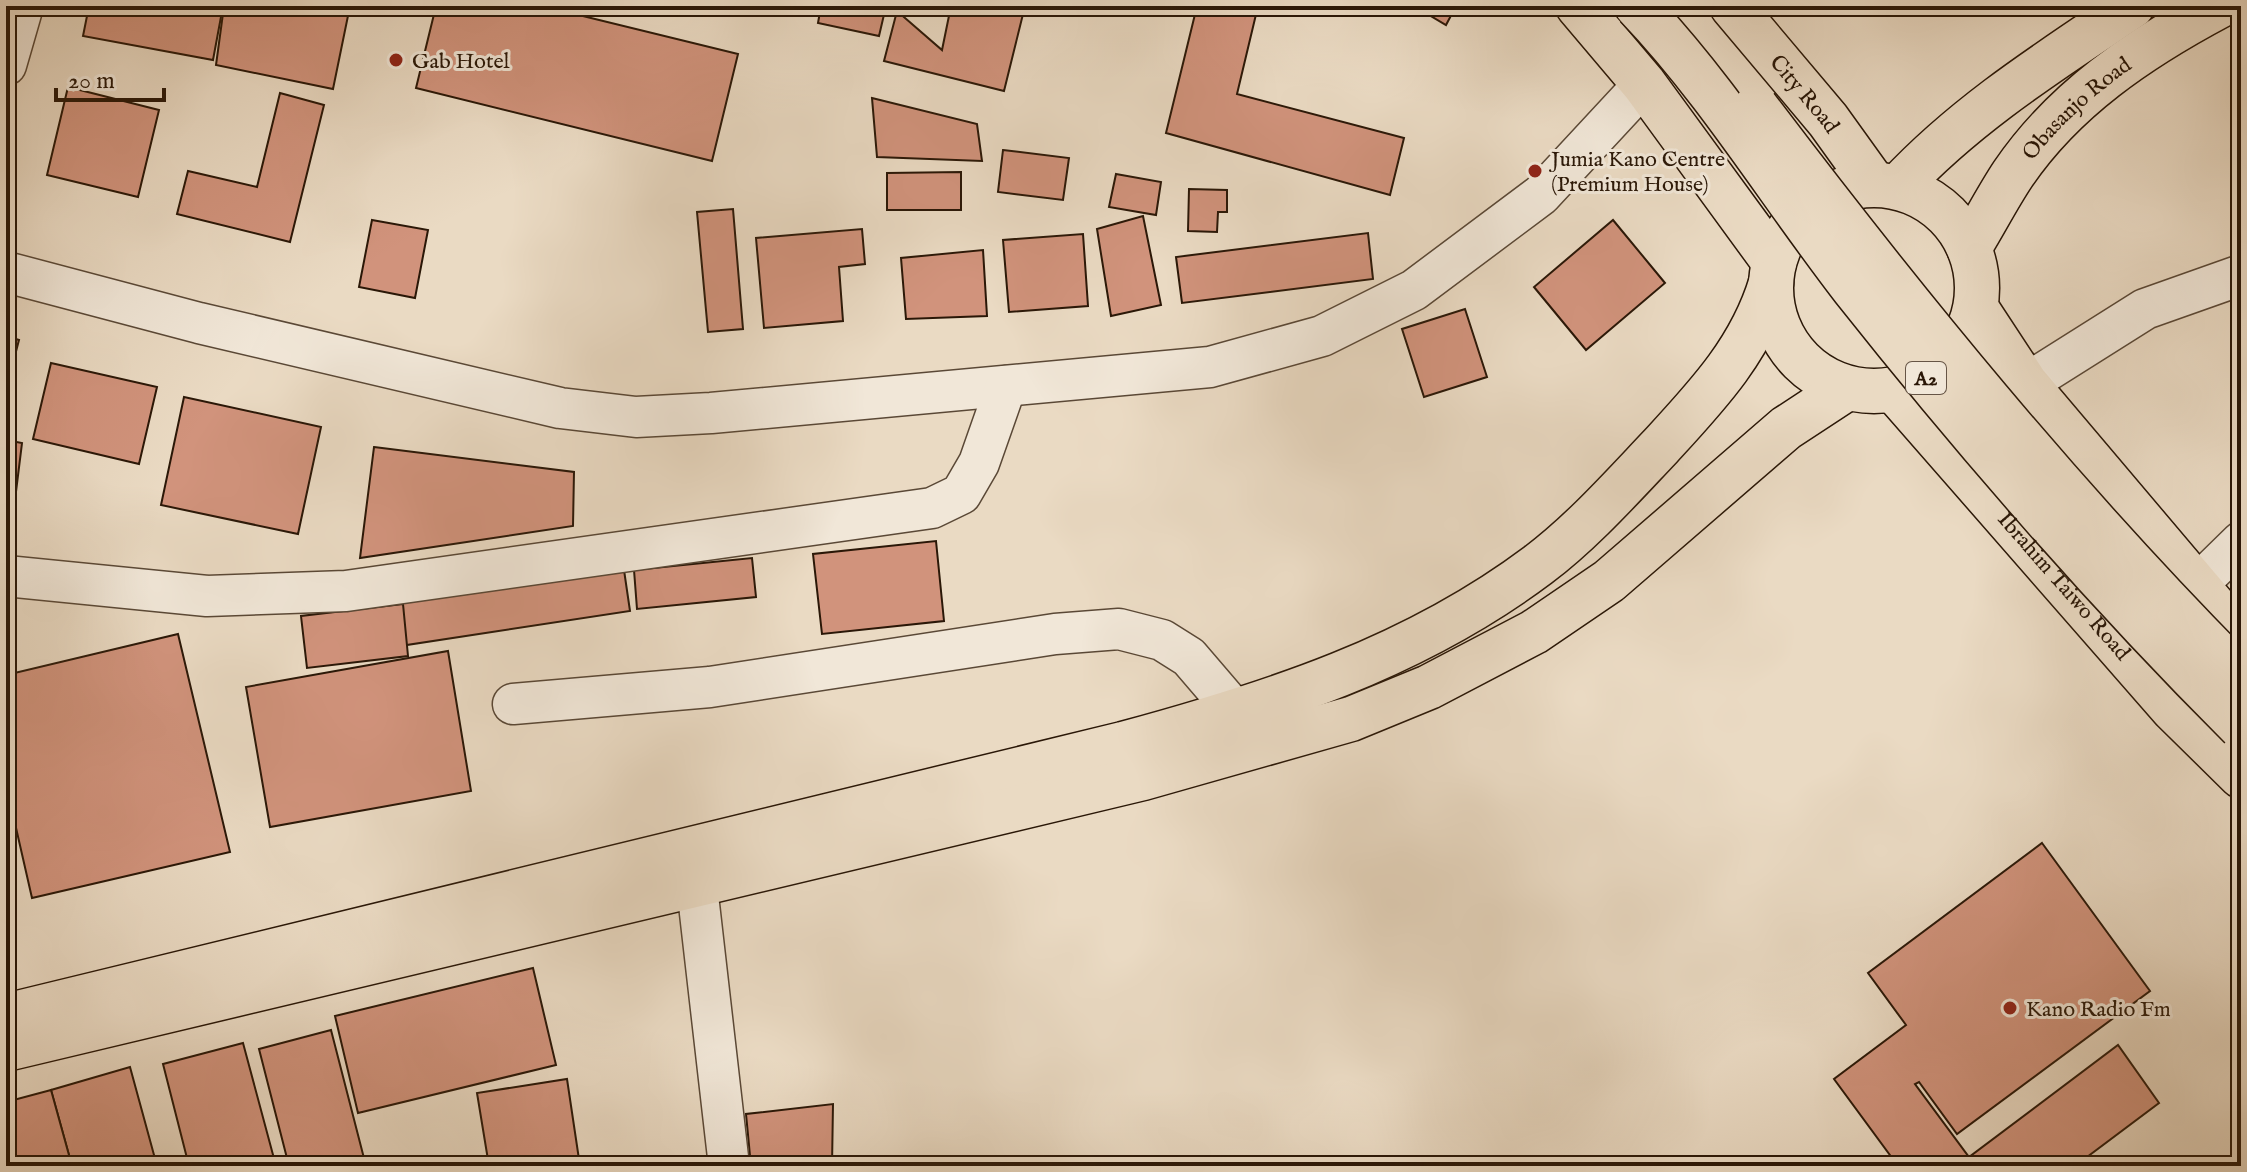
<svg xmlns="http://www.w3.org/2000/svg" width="2247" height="1172" font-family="'IM FELL English',serif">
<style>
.building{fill:#d1937c;stroke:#2a1707;stroke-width:2}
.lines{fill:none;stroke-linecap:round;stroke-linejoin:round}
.minor-casing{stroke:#5a4836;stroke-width:43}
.major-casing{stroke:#2a1707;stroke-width:47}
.minor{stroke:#f1e7d8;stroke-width:40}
.major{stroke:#eadac3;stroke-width:44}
.highway-bridge-casing{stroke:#2a1707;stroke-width:47;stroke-linecap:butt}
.highway-bridge{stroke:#eadac3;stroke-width:44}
.poi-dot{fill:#8f2418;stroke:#f1e7d8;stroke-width:3}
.labels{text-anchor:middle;stroke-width:6;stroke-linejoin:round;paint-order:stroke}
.shield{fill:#f1e7d8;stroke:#665546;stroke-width:2}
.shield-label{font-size:20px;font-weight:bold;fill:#2a1707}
.poi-label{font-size:22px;fill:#2a1707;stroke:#f1e7d8;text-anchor:start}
.street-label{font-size:22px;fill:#2a1707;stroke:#f1e7d8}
</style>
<rect width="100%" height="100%" fill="#eadac3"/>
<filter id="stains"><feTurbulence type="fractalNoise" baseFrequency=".0025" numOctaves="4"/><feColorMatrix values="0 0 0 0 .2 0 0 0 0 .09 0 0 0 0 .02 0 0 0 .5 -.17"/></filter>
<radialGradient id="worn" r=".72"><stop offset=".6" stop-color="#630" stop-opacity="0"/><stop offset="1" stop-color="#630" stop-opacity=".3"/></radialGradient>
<g class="building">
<path d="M89,6H223L213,60L83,36Z"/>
<path d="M224,6H350L333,89L216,65Z"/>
<path d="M436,6H542L738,54L712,161L416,88Z"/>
<path d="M821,6H886L879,36L818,23Z"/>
<path d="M951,6H1025L1004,91L884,61L897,11L942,50Z"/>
<path d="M1197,6H1258L1237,94L1404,138L1390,195L1166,133Z"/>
<path d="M1414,6H1456L1446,25Z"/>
<path d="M68,87L159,110L138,197L47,175Z"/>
<path d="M280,93L324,105L290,242L177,214L188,171L257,187Z"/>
<path d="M872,98L977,124L982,161L877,157Z"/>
<path d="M1003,150L1069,158L1063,200L998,192Z"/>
<path d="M961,172V210H887V173Z"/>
<path d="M1116,174L1161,182L1156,215L1109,207Z"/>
<path d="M1189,189L1227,190V212H1218L1217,232L1188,231Z"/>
<path d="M733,209L743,329L708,332L697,212Z"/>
<path d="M1143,216L1161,305L1111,316L1097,229Z"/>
<path d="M372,220L428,230L415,298L359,287Z"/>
<path d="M1613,220L1665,283L1586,350L1534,287Z"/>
<path d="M862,229L865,264L839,267L843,321L764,328L756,238Z"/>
<path d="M1368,233L1373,279L1182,303L1176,257Z"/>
<path d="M1083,234L1088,306L1009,312L1003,240Z"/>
<path d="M983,250L987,316L906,319L901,258Z"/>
<path d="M1465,309L1487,377L1424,397L1402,329Z"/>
<path d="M6,336L19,340L6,390Z"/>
<path d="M51,363L157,387L139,464L33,439Z"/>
<path d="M184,397L321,427L298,534L161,505Z"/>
<path d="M6,440L22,443L13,516L6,515Z"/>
<path d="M374,447L574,472L573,526L360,558Z"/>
<path d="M936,541L944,621L822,634L813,554Z"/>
<path d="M752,558L756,597L637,609L634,570Z"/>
<path d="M624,570L630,611L400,646L395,602Z"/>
<path d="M403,604L408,656L307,668L301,616Z"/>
<path d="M178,634L230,852L32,898L6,784V675Z"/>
<path d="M448,651L471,791L270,827L246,687Z"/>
<path d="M2042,843L2150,991L1957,1134L1919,1082L1915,1084L1969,1157L2118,1045L2159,1103L2075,1166H1898L1834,1079L1906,1025L1868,973Z"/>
<path d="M533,968L556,1065L358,1113L335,1016Z"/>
<path d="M331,1030L366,1166H289L259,1049Z"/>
<path d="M243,1043L276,1166H189L163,1064Z"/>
<path d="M130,1067L157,1166H72L51,1090Z"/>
<path d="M567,1079L580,1166H489L477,1093Z"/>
<path d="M51,1090L72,1166H6V1102Z"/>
<path d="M833,1104L832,1166H751L746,1114Z"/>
</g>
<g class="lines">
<g class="minor-casing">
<g id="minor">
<path d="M6,65L23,6"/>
<path d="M6,272L199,323L560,408L636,417L711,413L1210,367L1322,336L1414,290L1541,195L1644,84"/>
<path d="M2026,384L2145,309L2241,275"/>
<path d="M6,576L207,596L346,591L932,508L961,494L979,463L1006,386"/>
<path d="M2196,586L2241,542"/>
<path d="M513,704L710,687L1055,634L1119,629L1162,640L1189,657L1237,713"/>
<path d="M693,852L729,1166"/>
</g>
</g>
<g class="major-casing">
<g id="major">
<path d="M1578,6L1644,84L1774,262"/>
<path id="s1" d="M1732,6L1828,120L1874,184"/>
<circle cx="1874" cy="288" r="103"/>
<path d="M1898,187C1966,114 2050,61 2132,6"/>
<path id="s2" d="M1969,248C1984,224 1997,198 2013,174C2064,99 2140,48 2219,6"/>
<path d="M1976,308L2026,384L2241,638"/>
<path id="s3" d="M1895,391L2173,709L2241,776"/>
<path d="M6,1016L1123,744C1271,704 1414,658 1538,565C1582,532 1622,487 1660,447C1706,397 1751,350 1771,283"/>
<path d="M6,1049L1143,778L1351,719L1429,687L1534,632L1609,581L1786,428L1847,388"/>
</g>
</g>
<use href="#minor" class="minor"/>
<use href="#major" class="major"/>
<g class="highway-bridge-casing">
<g id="highway-bridge">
<path d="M1637,6C1719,92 1781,195 1854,289C1976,443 2102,588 2241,727"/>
<path d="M1756,107C1906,305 2065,500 2241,677"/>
</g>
</g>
<use href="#highway-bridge" class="highway-bridge"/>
</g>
<g class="poi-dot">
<circle cx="396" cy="60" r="8"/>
<circle cx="1535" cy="171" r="8"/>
<circle cx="2010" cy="1008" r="8"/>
</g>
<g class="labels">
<rect class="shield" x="1906" y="362" width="40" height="32" rx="6"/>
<g class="shield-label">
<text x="1926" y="385">A2</text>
</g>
<g class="poi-label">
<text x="412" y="68">Gab Hotel</text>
<text x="1551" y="166">Jumia Kano Centre<tspan x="1551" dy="25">(Premium House)</tspan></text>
<text x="2026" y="1016">Kano Radio Fm</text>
</g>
<g class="street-label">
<text dy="8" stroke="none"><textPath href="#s1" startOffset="114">City Road</textPath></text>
<text dy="8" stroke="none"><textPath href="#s2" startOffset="178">Obasanjo Road</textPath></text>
<text dy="8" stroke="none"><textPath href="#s3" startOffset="258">Ibrahim Taiwo Road</textPath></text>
</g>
</g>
<rect width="2247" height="1172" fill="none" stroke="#eadac3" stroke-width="32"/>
<rect x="8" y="8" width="2231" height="1156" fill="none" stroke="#2a1707" stroke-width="4"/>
<rect x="16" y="16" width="2215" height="1140" fill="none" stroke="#2a1707" stroke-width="2"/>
<path d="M56 88v12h108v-12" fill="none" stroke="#2a1707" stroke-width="4"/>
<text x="68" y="88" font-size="24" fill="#2a1707" stroke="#f1e7d8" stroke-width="6" paint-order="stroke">20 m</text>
<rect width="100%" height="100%" filter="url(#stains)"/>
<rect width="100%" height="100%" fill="url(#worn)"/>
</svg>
